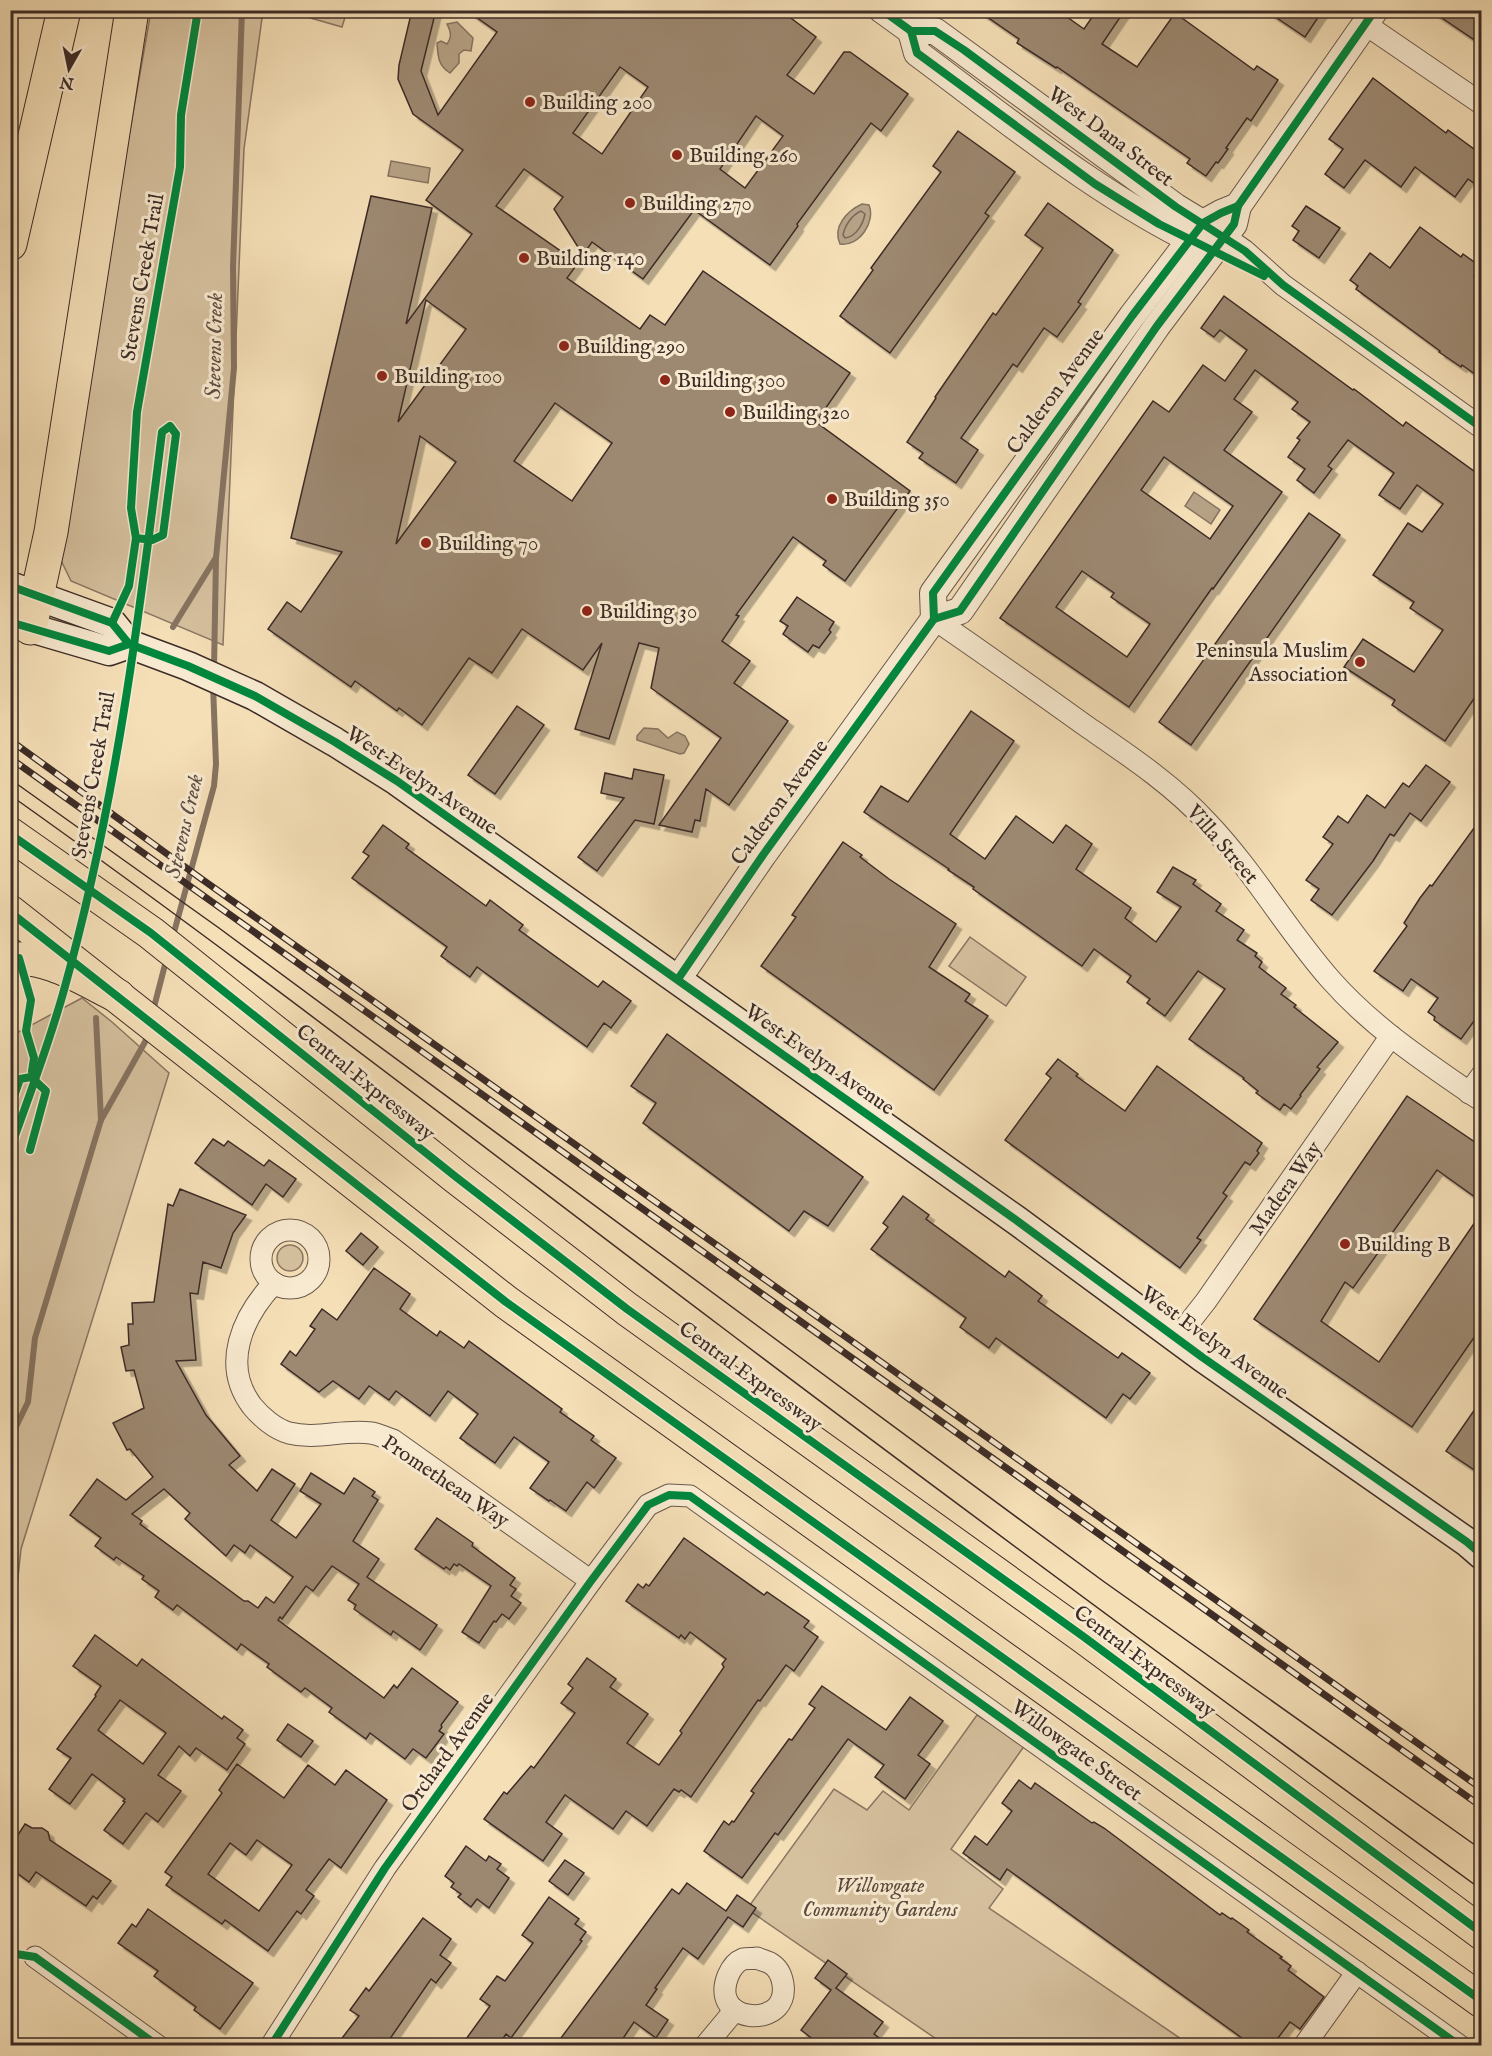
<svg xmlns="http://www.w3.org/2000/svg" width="1492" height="2056" font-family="'IM FELL English',serif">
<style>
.green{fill:#d6c19f;stroke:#8a7663;stroke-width:1.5}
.water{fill:#b6a286;stroke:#867360;stroke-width:1.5}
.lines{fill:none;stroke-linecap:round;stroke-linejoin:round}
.shore{stroke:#7a6756;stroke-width:1.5}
.stream{stroke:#867360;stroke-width:6}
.building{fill:#9d8972;stroke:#3d2c27;stroke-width:1.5;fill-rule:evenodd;filter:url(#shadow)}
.minor-casing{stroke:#6b594b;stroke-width:23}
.tertiary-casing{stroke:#6b594b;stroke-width:28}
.secondary-casing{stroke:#3d2c27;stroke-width:31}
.trunk-casing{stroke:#3d2c27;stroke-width:35}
.motorway-casing{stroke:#3d2c27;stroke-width:35}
.minor{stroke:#f8ead0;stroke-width:21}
.tertiary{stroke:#f8ead0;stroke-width:26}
.secondary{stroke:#f8ead0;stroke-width:28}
.trunk{stroke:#f5dfb7;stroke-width:33}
.motorway{stroke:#f5dfb7;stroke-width:33}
.tram{stroke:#3d2c27;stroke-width:1.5}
.rail-casing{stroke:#3d2c27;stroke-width:7}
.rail{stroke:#f8ead0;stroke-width:4.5;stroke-dasharray:14;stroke-linecap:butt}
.cycleway-casing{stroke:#f8ead0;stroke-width:11}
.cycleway{stroke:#00873e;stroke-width:8}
.poi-dot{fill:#8f2418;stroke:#f8ead0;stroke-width:2}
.labels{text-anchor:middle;stroke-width:6;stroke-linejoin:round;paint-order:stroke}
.poi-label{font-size:21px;fill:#3d2c27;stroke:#f8ead0;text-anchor:start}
.street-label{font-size:21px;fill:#3d2c27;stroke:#f8ead0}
.park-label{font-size:21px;font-style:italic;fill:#5c4a3f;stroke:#f8ead0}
.water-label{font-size:22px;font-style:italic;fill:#614f44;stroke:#f8ead0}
</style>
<defs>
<filter id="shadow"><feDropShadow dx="5.5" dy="5.5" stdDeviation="0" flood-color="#0004"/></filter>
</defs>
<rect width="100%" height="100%" fill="#f5dfb7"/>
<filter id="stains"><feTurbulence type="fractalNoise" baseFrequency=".00333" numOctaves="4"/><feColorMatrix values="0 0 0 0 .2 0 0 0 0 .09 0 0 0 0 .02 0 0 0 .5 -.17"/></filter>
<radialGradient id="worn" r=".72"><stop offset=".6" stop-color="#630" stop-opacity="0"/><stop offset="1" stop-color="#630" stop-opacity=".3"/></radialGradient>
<g class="green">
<path d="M151,11H263L244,149L223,645L71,581L56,550Z"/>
<path d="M286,11L347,10V11L342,27Z"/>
<path d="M970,937L1026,977L1006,1006L949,966Z"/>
<path d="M82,998L112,1022L169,1073L21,1549L11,1643V1036Z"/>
<circle cx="290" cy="1258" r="13"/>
<path d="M977,1715L1025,1745L951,1849L1003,1889L989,1908L1190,2045H945L747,1909L834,1789L867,1810L883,1791L909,1810Z"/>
</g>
<g class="water">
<path d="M457,22L473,38L471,51L464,50L459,54V63L450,73C438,65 438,57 437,43L441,41L447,44C452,37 451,32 447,24Z"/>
<path d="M391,161L430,168L428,183L388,176Z"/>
<path d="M862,204L869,205C876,222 859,247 840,244C832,227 847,211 862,204Z"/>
<path d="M1194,492L1220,510L1211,524L1185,506Z"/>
<path d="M644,728L658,729L668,738L677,732L685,736L689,744L684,753L680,754L637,740V736Z"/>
</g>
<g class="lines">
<path class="shore" d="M861,211L865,214C863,224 856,237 845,238L843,235C845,225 852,215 861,211Z"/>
<g class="stream">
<path d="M173,627L215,559"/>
<path d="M214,669L216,558L234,368L233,267L242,10"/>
<path d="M173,936L214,786L216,764L213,685"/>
<path d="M153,1011L167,957"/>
<path d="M96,1018L101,1120"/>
<path d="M10,1439L28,1402L35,1338L101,1120L145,1042L148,1033"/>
</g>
</g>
<g class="building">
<path d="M412,10H436L421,71L438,115L497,32L466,10H780L816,37L787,75L814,94L844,52H850L908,94L881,131L871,123L797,224L798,226L770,265L694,210L643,279L592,242L583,255L554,209L563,197L524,169L496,206L578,263L567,278L640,329L650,315L665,325L703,271L850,373L816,422L910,491L845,581L823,565L826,561L793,537L736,615L739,616L722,641L750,661L734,683L788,721L729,805L706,789L700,821L695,820L692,832L659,825L721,738L651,688L659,648L639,643L609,739L575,729L602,643L583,670L522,629L492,673L469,658L422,725L399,708L397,711L355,681L351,687L268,629L287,602L301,612L342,552L291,538L371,196L432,208L406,324L472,234L426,200L463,150L413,114L398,79L399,65ZM620,67L648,87L602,154L573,133ZM756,116L783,136L745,188L720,169ZM426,300L466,329L398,422ZM555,403L612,443L572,501L514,461ZM420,436L456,462L396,544Z"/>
<path d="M977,10H1057L1084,29L1097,10H1125L1102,44L1137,67L1175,13L1254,70L1257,66L1278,80L1251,121L1247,118L1226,148L1228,149L1218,163L1216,162L1206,176L1187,163L1190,159L1057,67L1056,68L1017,43L1019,39Z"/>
<path d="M1265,10H1323L1305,37Z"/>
<path d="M1430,10H1482V45Z"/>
<path d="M1373,78L1446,133L1448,130L1482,155V189L1468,179L1455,197L1415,167L1401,187L1365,160L1344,188L1325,174L1343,149L1329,139Z"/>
<path d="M958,131L1015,172L985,213L989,216L890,353L840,316L873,270L871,268L941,172L933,166Z"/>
<path d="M1048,203L1113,250L1078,302L1081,304L1057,337L1044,328L1017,367L1013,364L961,438L978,450L956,483L919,458L923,453L907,442L936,398L935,397L993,313L996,315L1043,248L1025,235Z"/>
<path d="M1306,206L1340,228L1319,258L1293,240L1299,231L1292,226Z"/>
<path d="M1420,227L1461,257L1463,254L1481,267L1474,276L1482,281V379L1462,365L1461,367L1439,352L1440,351L1356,289L1358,286L1350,280L1370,253L1390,268Z"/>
<path d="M1224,296L1353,390L1354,389L1403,426L1406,422L1482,477V687L1445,741L1392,705L1395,700L1344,667L1363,639L1414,672L1443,630L1410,608L1414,602L1373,575L1408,523L1422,532L1443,504L1417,485L1400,509L1379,495L1394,473L1348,440L1328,466L1332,469L1314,493L1297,480L1305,469L1288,457L1300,440L1297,438L1310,422L1292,409L1298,402L1255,370L1234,399L1252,412L1224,450L1282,492L1213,589L1212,588L1129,707L1000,618L1153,401L1169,412L1203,365L1225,381L1247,350L1220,330L1214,337L1201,328ZM1164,457L1233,506L1210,539L1141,490ZM1082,571L1114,593L1111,597L1150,624L1127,657L1056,607Z"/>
<path d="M1309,513L1340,535L1191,745L1159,722Z"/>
<path d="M797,597L834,622L829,630L831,632L819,648L813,645L808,652L783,634L788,626L780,621Z"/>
<path d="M517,706L544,725L495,794L468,775Z"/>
<path d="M971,711L1014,741L950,834L985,859L1016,816L1053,843L1066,825L1092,844L1076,869L1131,908L1125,918L1156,942L1181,907L1157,892L1173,867L1196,880L1193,884L1221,904L1216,911L1244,930L1237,940L1257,953L1255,956L1262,962L1259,967L1286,988L1281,994L1296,1005L1294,1007L1338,1042L1317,1067L1320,1069L1300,1095L1301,1096L1291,1109L1284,1104L1280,1110L1256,1093L1258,1091L1243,1079L1244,1078L1189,1039L1225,989L1198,971L1165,1016L1147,1003L1150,999L1127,982L1131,976L1094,949L1082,966L973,889L974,887L948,870L949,869L864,812L881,786L908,802Z"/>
<path d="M1426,765L1450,782L1421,821L1410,813L1394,836L1390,834L1373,861L1332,915L1311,900L1319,889L1306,880L1333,844L1323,837L1338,816L1348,823L1367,795L1385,808L1403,783L1409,787Z"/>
<path d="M634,769L664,775L654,824L635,820L597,871L578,857L624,798L601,793L605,773L632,779Z"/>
<path d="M1482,817V1010L1461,1039L1434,1020L1435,1017L1428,1012L1438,998L1411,979L1403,991L1374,971L1407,926L1404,923L1420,898L1430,885L1432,886Z"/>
<path d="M383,825L409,844L406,848L486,906L490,900L523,925L519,930L598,987L603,981L631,1001L611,1028L604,1023L587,1047L477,967L470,977L441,956L447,947L352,878L369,856L363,852Z"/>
<path d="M843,842L862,855L860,857L889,879L956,924L929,967L970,994L965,1001L988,1016L934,1090L761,966L796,917L792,915Z"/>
<path d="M667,1034L863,1177L828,1226L804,1211L789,1231L643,1123L656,1103L631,1086Z"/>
<path d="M1058,1059L1078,1074L1076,1076L1125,1111L1157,1066L1262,1143L1257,1151L1259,1153L1250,1165L1245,1162L1223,1193L1227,1196L1197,1238L1201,1240L1180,1268L1005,1140L1051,1078L1046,1074Z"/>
<path d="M1407,1096L1482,1147V1202L1437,1170L1353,1288L1345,1282L1321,1321L1379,1362L1482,1212V1326L1412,1427L1254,1319Z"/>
<path d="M213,1139L224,1146L228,1141L264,1166L269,1160L296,1179L283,1197L266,1184L252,1205L195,1163Z"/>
<path d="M180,1189L246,1215L233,1233L221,1268L203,1262L198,1294L190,1293L196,1360L176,1361L206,1415L240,1456L229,1465L257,1491L272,1469L295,1484L271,1520L296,1538L321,1504L300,1491L311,1473L344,1494L354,1478L375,1492L372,1496L378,1500L353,1541L379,1559L367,1577L437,1625L420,1650L393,1631L391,1635L354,1609L356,1605L348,1600L359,1584L332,1566L313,1591L306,1586L282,1619L280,1617L278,1620L384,1698L394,1685L397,1688L412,1668L458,1702L441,1725L442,1727L439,1731L444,1734L426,1758L413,1749L405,1759L370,1733L366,1739L329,1712L332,1708L305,1688L301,1692L267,1667L269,1664L241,1644L237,1650L177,1605L173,1610L155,1597L159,1591L142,1579L144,1576L116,1557L114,1560L95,1546L101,1538L70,1515L97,1479L126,1500L153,1477L130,1449L127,1450L113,1423L144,1408L134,1370L126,1371L121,1347L129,1345L128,1324H133L132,1303L154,1302L168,1204L173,1206ZM164,1489L190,1513L185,1519L226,1556L234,1545L245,1553L250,1545L293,1577L274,1603L266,1597L258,1608L248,1601H244L140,1524L142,1521L132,1514Z"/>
<path d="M903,1196L929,1215L926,1219L1005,1277L1009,1271L1042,1296L1038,1301L1118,1358L1122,1353L1150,1373L1130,1399L1123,1394L1106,1418L996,1338L989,1348L960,1327L966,1318L871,1249L888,1227L883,1223Z"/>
<path d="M361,1233L378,1247L363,1265L346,1251Z"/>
<path d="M374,1268L410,1294L400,1309L437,1336L440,1331L464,1348L469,1341L562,1409L560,1412L594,1436L591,1440L616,1458L594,1488L587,1482L566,1511L550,1500L549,1501L530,1488L549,1462L514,1437L495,1463L460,1438L478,1414L448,1391L430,1416L396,1391L389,1400L369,1386L359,1399L333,1381L319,1392L281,1364L290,1351L296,1356L315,1329L310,1326L322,1309L337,1320Z"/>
<path d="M1482,1399V1475L1446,1451Z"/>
<path d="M437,1518L473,1543L472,1546L515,1578L510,1585L516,1589L511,1596L521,1603L509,1619L502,1614L496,1622L494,1621L479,1643L462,1632L491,1586L459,1564L457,1566L454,1564L450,1570L446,1567L444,1569L415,1549Z"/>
<path d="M684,1538L764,1595L767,1592L809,1621L804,1627L818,1637L794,1671L786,1665L760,1701L758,1700L691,1797L681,1790L679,1792L674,1789L647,1826L626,1811L613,1829L565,1795L546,1822L562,1834L543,1861L484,1819L504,1792L507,1794L531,1766L534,1768L575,1713L561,1703L573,1688L568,1684L587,1658L616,1679L610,1687L648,1714L627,1743L659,1765L682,1733L680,1731L724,1667L722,1664L726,1659L690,1632L685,1639L681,1635L679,1638L626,1601L638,1584L643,1588L646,1584L649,1586Z"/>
<path d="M95,1635L137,1666L142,1659L222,1719L224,1716L243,1730L237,1738L245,1744L227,1770L196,1748L190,1756L179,1746L158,1775L181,1791L158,1822L146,1813L123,1844L104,1830L125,1802L123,1801L125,1799L92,1774L70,1804L49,1789L71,1758L57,1749L96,1696L95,1695L101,1686L73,1666ZM120,1700L166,1733L143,1764L98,1730Z"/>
<path d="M822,1686L886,1730L910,1697L943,1721L918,1755L930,1764L905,1799L875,1777L884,1765L848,1739L778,1835L775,1833L742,1878L704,1851L724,1821L729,1825L732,1821L734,1822L754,1793L751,1791L789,1739L792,1740L815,1708L809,1704Z"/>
<path d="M288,1724L313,1741L301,1757L277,1740Z"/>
<path d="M237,1764L284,1798L308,1765L335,1785L346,1770L387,1800L341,1868L329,1859L306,1890L314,1896L301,1914L297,1911L268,1951L225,1920L222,1924L166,1885L172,1877L165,1872L222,1793L219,1790ZM257,1840L292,1865L259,1911L208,1874L230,1843L246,1855Z"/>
<path d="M1019,1780L1031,1789L1035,1783L1092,1823L1094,1822L1104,1828L1220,1915L1222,1913L1231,1919L1232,1918L1249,1930L1247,1932L1282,1957L1280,1958L1291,1966L1288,1970L1324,1997L1300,2029L1290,2022L1272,2046H1253L1007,1869L1000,1880L963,1853L975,1836L987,1845L1012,1811L1002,1803Z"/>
<path d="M25,1824L32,1828H42L48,1832L50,1840L111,1881L97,1899L93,1896L86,1906L36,1872L29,1882L13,1870L17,1864L10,1859V1847Z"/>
<path d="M466,1846L486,1861L489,1856L501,1864L497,1869L509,1878L489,1908L477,1899L471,1907L458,1897L461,1894L451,1887L454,1883L445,1876Z"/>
<path d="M565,1860L584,1873L568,1895L549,1881Z"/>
<path d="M687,1883L726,1911L737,1895L756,1908L743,1927L728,1917L698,1959L683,1948L655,1988L657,1989L646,2005L668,2020L656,2038L634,2022L618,2046H555L672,1889L679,1894Z"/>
<path d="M549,1897L579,1919L575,1924L586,1932L580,1940L582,1941L511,2038L506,2034L498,2046H461L490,2006L480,1999L497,1976L505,1981L533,1943L522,1935Z"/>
<path d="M148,1909L253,1983L220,2029L194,2010L196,2007L154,1976L158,1971L118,1943L132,1924L136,1927Z"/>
<path d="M423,1918L451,1939L440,1955L451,1963L436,1983L431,1979L385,2046H336L359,2016L350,2010L366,1988L369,1991Z"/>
<path d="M828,1960L847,1974L836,1988L883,2022L874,2034L890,2046H822L801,2030L831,1990L815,1978Z"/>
</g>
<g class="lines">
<g class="minor-casing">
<g id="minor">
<path d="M1365,24L1482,104"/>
<path d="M1225,237L1245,251L1283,285L1482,428"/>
<path d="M934,619C985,654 1036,690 1086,726C1128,755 1172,784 1207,822C1253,870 1286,929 1330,979C1373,1028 1428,1064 1482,1101"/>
<path d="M1469,1093L1482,1075"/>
<circle cx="290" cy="1259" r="29"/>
<path d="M274,1283C242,1317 221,1365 252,1406C261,1417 275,1429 289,1433C317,1440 343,1429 371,1433C378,1434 386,1438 393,1440L591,1581"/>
<path d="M1177,1338L1206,1301L1391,1036"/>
<path d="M35,1957L158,2046"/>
<path d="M757,1958C761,1960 766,1961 770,1963C784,1971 788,1995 777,2007C764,2021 732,2018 726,1998C722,1985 730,1964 743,1959C747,1958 753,1959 757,1958Z"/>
<path d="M271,2046L385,1868L591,1581L648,1505L669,1495L690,1496L1460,2046"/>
<path d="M705,2046L735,2010"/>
<path d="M1304,2046L1357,1972"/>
</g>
</g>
<g class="tertiary-casing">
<g id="tertiary">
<path d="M882,10L911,31H935L1176,207L1217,232"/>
<path d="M911,31L917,53C1010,122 1100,197 1205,247"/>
<path d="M934,619L933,593L1132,316L1203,223L1221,213L1238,206"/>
<path d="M678,979L763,855L934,619L960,611L1157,326L1234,224L1238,206L1375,10"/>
</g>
</g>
<g class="secondary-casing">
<g id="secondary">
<path d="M10,586L112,623L129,644L188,666L255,696L335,742L397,781L1016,1220L1202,1357L1467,1542L1482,1555"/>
<path d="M10,622L109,651L129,644"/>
</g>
</g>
<g class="trunk-casing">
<g id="trunk">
<path d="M10,834L151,933L456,1177L627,1309L1084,1637L1482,1933"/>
<path d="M10,912L506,1302L1482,2001"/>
</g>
</g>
<g class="motorway-casing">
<g id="motorway">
<path d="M10,244L64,10"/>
<path d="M30,628L51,532L132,10"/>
<path d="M10,960C44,952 88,982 118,996"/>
</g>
</g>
<use href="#minor" class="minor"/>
<use href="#tertiary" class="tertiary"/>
<use href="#secondary" class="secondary"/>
<use href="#trunk" class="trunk"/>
<use href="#motorway" class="motorway"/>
<g class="tram">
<path d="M10,779L219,928L1103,1581L1482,1850"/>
<path d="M10,795C251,966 483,1147 719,1325C971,1516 1226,1703 1482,1890"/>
</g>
<g class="rail-casing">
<g id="rail">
<path d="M10,740L203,880L1482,1789"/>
<path d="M10,758L1482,1807"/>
</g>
</g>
<use href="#rail" class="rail"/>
<g class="cycleway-casing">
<g id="cycleway">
<path d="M882,10L911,31H935L964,50L1176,207L1245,251L1283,285L1482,428"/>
<path d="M911,31L917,53L1095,184L1159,224L1264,276"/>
<path d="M10,586L112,623L129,644L188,666L255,696L335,742L397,781L1016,1220L1202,1357L1467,1542L1482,1555"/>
<path d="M934,619L933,593L1132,316L1203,223L1221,213L1238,206"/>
<path d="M10,622L109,651L129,644"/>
<path d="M112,623L129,586L136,538"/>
<path d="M10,834L151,933L456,1177L627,1309L1084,1637L1482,1933"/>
<path d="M10,912L506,1302L1482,2001"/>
<path d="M19,958L31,1000L26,1031L34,1058L32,1071"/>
<path d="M678,979L763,855L934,619L960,611L1157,326L1234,224L1238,206L1375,10"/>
<path d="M10,1108L20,1079L31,1077L46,1091L30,1150"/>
<path d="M10,1149C29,1097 49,1044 64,990C115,808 139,620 162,432L170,426L176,434L163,535L152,540L136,538L131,508L137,412L180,167L181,115L198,10"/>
<path d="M10,1953L35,1957L158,2046"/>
<path d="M271,2046L385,1868L591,1581L648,1505L669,1495L690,1496L1460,2046"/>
</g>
</g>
<use href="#cycleway" class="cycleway"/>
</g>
<g class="poi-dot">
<circle cx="530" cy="102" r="6"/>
<circle cx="677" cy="155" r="6"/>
<circle cx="630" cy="203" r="6"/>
<circle cx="524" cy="258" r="6"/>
<circle cx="564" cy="346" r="6"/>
<circle cx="382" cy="376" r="6"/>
<circle cx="665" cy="380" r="6"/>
<circle cx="730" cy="412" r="6"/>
<circle cx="832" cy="499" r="6"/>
<circle cx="426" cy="543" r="6"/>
<circle cx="587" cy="611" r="6"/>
<circle cx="1360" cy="662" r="6"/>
<circle cx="1345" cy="1244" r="6"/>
</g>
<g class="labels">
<g class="poi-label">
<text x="542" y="109">Building 200</text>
<text x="689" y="162">Building 260</text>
<text x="642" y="210">Building 270</text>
<text x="536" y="265">Building 140</text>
<text x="576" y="353">Building 290</text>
<text x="394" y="383">Building 100</text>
<text x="677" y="387">Building 300</text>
<text x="742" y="419">Building 320</text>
<text x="844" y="506">Building 350</text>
<text x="438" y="550">Building 70</text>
<text x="599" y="618">Building 30</text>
<text x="1348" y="657" text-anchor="end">Peninsula Muslim<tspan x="1348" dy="24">Association</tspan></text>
<text x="1357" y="1251">Building B</text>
</g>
<g class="street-label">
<text transform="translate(1111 136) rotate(37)" y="7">West Dana Street</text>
<text transform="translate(142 277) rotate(-80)" y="7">Stevens Creek Trail</text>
<text transform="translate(1055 391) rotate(-54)" y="7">Calderon Avenue</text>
<text transform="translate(93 775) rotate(-80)" y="7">Stevens Creek Trail</text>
<text transform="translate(422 780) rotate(34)" y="7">West Evelyn Avenue</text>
<text transform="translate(779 802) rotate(-54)" y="7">Calderon Avenue</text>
<text transform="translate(1223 844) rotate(49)" y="7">Villa Street</text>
<text transform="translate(820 1059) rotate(35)" y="7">West Evelyn Avenue</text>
<text transform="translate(366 1082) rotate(39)" y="7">Central Expressway</text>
<text transform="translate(1285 1188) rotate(-55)" y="7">Madera Way</text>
<text transform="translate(1215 1342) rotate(36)" y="7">West Evelyn Avenue</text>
<text transform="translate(751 1376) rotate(36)" y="7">Central Expressway</text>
<text transform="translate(446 1481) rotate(34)" y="7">Promethean Way</text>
<text transform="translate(1145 1661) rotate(37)" y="7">Central Expressway</text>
<text transform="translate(1077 1750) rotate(36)" y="7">Willowgate Street</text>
<text transform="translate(447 1752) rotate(-54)" y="7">Orchard Avenue</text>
</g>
<g class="park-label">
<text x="880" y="1892">Willowgate<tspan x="880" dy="24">Community Gardens</tspan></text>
</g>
<g class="water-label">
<text transform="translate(213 346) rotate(-89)" y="8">Stevens Creek</text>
<text transform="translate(183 826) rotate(-77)" y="8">Stevens Creek</text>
</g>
</g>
<rect width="1492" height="2056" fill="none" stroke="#f5dfb7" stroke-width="36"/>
<rect x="12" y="12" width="1468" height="2032" fill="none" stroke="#3d2c27" stroke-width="3"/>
<rect x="18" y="18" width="1456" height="2020" fill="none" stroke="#3d2c27" stroke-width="1.5"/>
<g transform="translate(69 69) rotate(189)" stroke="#f8ead0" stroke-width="4.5" paint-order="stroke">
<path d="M0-4.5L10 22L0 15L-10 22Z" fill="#3d2c27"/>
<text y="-9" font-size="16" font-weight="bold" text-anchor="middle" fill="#3d2c27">N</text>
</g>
<rect width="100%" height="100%" filter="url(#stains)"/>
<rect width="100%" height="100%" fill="url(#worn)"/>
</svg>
